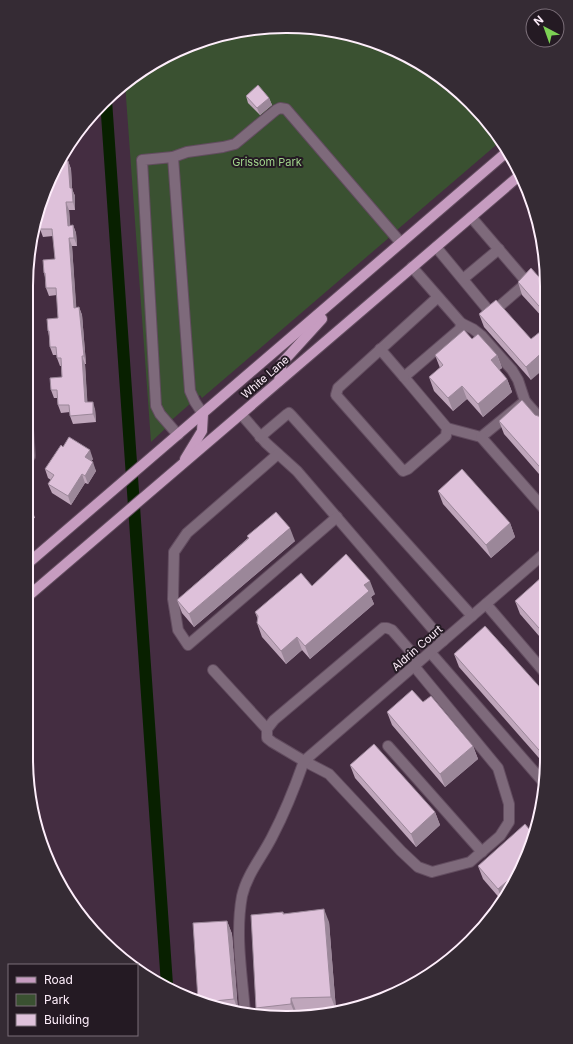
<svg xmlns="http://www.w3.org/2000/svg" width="573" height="1044" font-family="Inter,sans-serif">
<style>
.green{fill:#3a5131}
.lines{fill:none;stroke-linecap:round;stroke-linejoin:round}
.canal{stroke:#082000;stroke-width:12}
.minor-casing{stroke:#624c5f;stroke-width:12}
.major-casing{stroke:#624c5f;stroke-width:12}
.minor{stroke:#7e6a7b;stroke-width:10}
.major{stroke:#c69cc0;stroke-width:10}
.wall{fill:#bfa6bb}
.shaded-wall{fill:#9b8799}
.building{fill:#dec1da;stroke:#9b8799}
.labels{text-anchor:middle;stroke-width:4;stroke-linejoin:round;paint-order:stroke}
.park-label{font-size:11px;fill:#a0d48b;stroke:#241a23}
.street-label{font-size:11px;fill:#feeefb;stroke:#241a23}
.rim{fill:none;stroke:#feeefb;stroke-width:2}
</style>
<rect width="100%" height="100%" fill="#442d41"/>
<path class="green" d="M269,27L320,28L370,40L417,61L458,91L502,140L397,230L395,228L389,234L391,236L202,398L200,395L166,425L167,427L151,442L125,83L171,53L219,35Z"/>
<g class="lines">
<path class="canal" d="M106,100L167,985"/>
<g class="minor-casing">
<g id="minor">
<path d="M173,157L187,152L223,147L235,144L276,110L280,108L286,109L401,243"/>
<path d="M436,247L489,311L495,310L524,285L525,280L471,217"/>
<path d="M412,267L461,323L460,329L404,377L447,428L446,436L408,469L403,471L336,395L338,388L438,297"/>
<path d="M463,279L499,249"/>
<path d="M380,349L404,377"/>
<path d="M525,401L545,424"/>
<path d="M241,414L266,443L297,471L443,641"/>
<path d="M447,428L481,437L525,401L518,380L512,370L482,336L473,329L461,323"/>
<path d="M178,435L160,414L156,406L142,160L173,157L190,391L195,402L203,414"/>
<path d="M260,437L286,415L289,413L292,416L472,616"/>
<path d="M481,437L546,511"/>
<path d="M278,454L187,533L174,552L173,599L178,630L188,645L337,517"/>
<path d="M26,457L30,456L26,403"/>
<path d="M486,604L546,674"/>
<path d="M430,652L545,784"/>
<path d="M414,666L498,768L509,804V822L500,836L470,862L432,872L418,867L401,851L329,774L304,761L272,742L267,738V729L274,720L383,628H387L392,630L419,661"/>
<path d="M213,670L267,729"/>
<path d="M388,746L482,852"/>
<path d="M245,1012C242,974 235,934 242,896C247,874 262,857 272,837C285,812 295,787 304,761L546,552"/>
</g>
</g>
<g class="major-casing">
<g id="major">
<path d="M279,381L282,363L322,319"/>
<path d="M185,459L202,431L203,414"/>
<path d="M26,565L508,151"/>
<path d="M26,598L520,175"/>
</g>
</g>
<use href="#minor" class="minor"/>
<use href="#major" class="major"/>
</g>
<g class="wall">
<path d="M246,96L269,98L272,105L260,115L248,103Z"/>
<path d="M65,150L66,161H68L71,169L72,189L75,196V210H69L70,225H73L76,233L77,246H72L76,308L79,307L82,315L86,364H85L87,402L95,409L96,422L73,424L70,416V412L61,413L58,405L57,398H54L51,390L62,377L61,366H60L57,358V355H53L50,347L49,336L48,331L58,318L57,295L49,296L46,288L45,277L44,273L55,259L53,236L43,237L40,229L49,189L61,156Z"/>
<path d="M518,282L545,284V320L522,295Z"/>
<path d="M479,314L531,339V380L484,327Z"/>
<path d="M472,339L497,355L502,368L499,370L507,379L512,392L483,417L467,399L453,411L434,391L429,377L440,368L435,355Z"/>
<path d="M535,415L545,422L546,482L504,434L499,421Z"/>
<path d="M63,447L93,459L91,461L96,471L88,484L85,483L71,505L52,493L48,484L51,480L48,478L45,469Z"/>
<path d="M438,491L510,523L515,537L491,558L443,504Z"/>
<path d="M26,492L35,518L26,520Z"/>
<path d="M247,536L295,541L194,627L182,613L177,600L248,538Z"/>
<path d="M546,579V644L520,614L515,601Z"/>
<path d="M312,586L375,594L371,597L374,604L310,659L302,650L286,664L262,637L257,623L258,620L255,612Z"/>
<path d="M454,654L546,694V766L459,667Z"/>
<path d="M387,712L473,746L478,759L445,787L392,725Z"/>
<path d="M350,765L435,812L440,825L416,847L355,778Z"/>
<path d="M478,866L512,888L502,901L483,879Z"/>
<path d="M283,912L284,914L329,922L336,1010L296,1011V1017L258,1013L256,1008Z"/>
<path d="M227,921L232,934L238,1011L219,1009L198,1000Z"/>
</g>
<g class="shaded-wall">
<path d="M269,98L272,105L260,115L257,108Z"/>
<path d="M65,150L67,169L64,161L63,153Z"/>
<path d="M68,161L71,169L72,189L75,196V210L73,202L70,188Z"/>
<path d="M66,202L69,210L71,233L68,226Z"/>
<path d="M73,225L76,233L77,246L74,238Z"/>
<path d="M69,238L72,246L77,316L74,308Z"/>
<path d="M79,307L82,315L86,364L84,356Z"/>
<path d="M545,350V368L531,380L526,367Z"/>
<path d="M497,355L502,368L495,373L491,360Z"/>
<path d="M82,356L85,364L88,410L85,402Z"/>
<path d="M507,379L512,392L483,417L478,404Z"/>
<path d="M462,386L467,399L453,411L448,398Z"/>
<path d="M93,402L95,409L96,422L93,414Z"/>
<path d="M90,450L93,459L88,466L85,457Z"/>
<path d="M93,462L96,471L88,484L85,476Z"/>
<path d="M82,474L85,483L71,505L68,496Z"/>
<path d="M510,523L515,537L491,558L486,545Z"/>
<path d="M290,528L295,541L194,627L189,614Z"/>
<path d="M370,581L375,594L371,597L374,604L310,659L305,646L364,585Z"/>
<path d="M297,637L302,650L286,664L281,651Z"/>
<path d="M473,746L478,759L445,787L440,774Z"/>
<path d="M435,812L440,825L416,847L411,834Z"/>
<path d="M520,870L512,888L502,900L498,889Z"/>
<path d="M324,909L329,922L336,1010L331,997Z"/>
<path d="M227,921L232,934L238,1011L234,999Z"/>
<path d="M291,998L296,1011V1017L291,1004Z"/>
</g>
<g class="building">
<path d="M258,85L269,98L257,108L246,96Z"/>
<path d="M63,153L64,161H68L70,188H72L73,202H66L68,226L73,225L74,238H69L74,308L79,307L84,356H82L85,402H93V414L70,416L69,405H58L57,390H51L50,378L62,377L61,358H57L56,347H50L49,331H48L47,319L58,318L56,288H46L45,273H44L43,260L55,259L52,229H40L39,209L42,201H47L46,192L47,189H49V185L61,156Z"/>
<path d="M531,268L545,284V313L518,282Z"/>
<path d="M496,300L531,339L545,328V350L526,367L479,314Z"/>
<path d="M464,330L472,339L478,334L497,355L491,360L507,379L478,404L462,386L448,398L429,377L443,365L435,355Z"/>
<path d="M522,400L535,415L541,417L545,422L546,474L499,421Z"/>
<path d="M69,437L90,450L85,457L93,462L85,476L82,474L68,496L48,484L54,475L45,469L61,445L63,447Z"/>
<path d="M462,469L510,523L486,545L438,491Z"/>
<path d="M26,492L32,509L26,511Z"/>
<path d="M276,512L290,528L189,614L177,600L249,538L247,536Z"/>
<path d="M346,554L370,581L364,585L369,591L305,646L297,637L281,651L257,623L258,616L255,612L301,573L312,586Z"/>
<path d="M543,576L546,579V636L515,601Z"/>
<path d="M485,626L546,694V758L454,654Z"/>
<path d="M412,690L423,702L431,696L473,746L440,774L387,712Z"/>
<path d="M374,744L435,812L411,834L350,765Z"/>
<path d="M525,824L534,835L520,870L498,889L478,866Z"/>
<path d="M324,909L331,997L291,998V1004L256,1008L251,915L283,912V914Z"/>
<path d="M227,921L234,999L204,1002L198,1000L193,923Z"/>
</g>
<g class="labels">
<g class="park-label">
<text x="267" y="166">Grissom Park</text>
</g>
<g class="street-label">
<text transform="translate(265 377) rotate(-41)" y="4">White Lane</text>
<text transform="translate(417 648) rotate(-41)" y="4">Aldrin Court</text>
</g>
</g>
<path d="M0 0H573V1044H0ZM286 33H287A253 253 0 0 1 540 286V758A253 253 0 0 1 287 1011H286A253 253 0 0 1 33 758V286A253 253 0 0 1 286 33Z" fill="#352b34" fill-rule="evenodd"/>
<path class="rim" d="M286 33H287A253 253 0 0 1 540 286V758A253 253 0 0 1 287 1011H286A253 253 0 0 1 33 758V286A253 253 0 0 1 286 33Z"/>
<rect x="8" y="964" width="130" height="72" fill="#241a23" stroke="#7b6f79"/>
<rect x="16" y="977" width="20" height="6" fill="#c69cc0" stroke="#7b6f79"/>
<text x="44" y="984" font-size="12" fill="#feeefb">Road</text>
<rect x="16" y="994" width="20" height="12" fill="#3a5131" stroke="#7b6f79"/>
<text x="44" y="1004" font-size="12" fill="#feeefb">Park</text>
<rect x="16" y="1014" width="20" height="12" fill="#dec1da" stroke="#7b6f79"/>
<text x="44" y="1024" font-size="12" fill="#feeefb">Building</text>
<g transform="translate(545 28) rotate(319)"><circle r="19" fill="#241a23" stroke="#7b6f79"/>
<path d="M0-3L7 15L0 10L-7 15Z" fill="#7cd154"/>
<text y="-6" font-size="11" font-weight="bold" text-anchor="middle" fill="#feeefb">N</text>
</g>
</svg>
